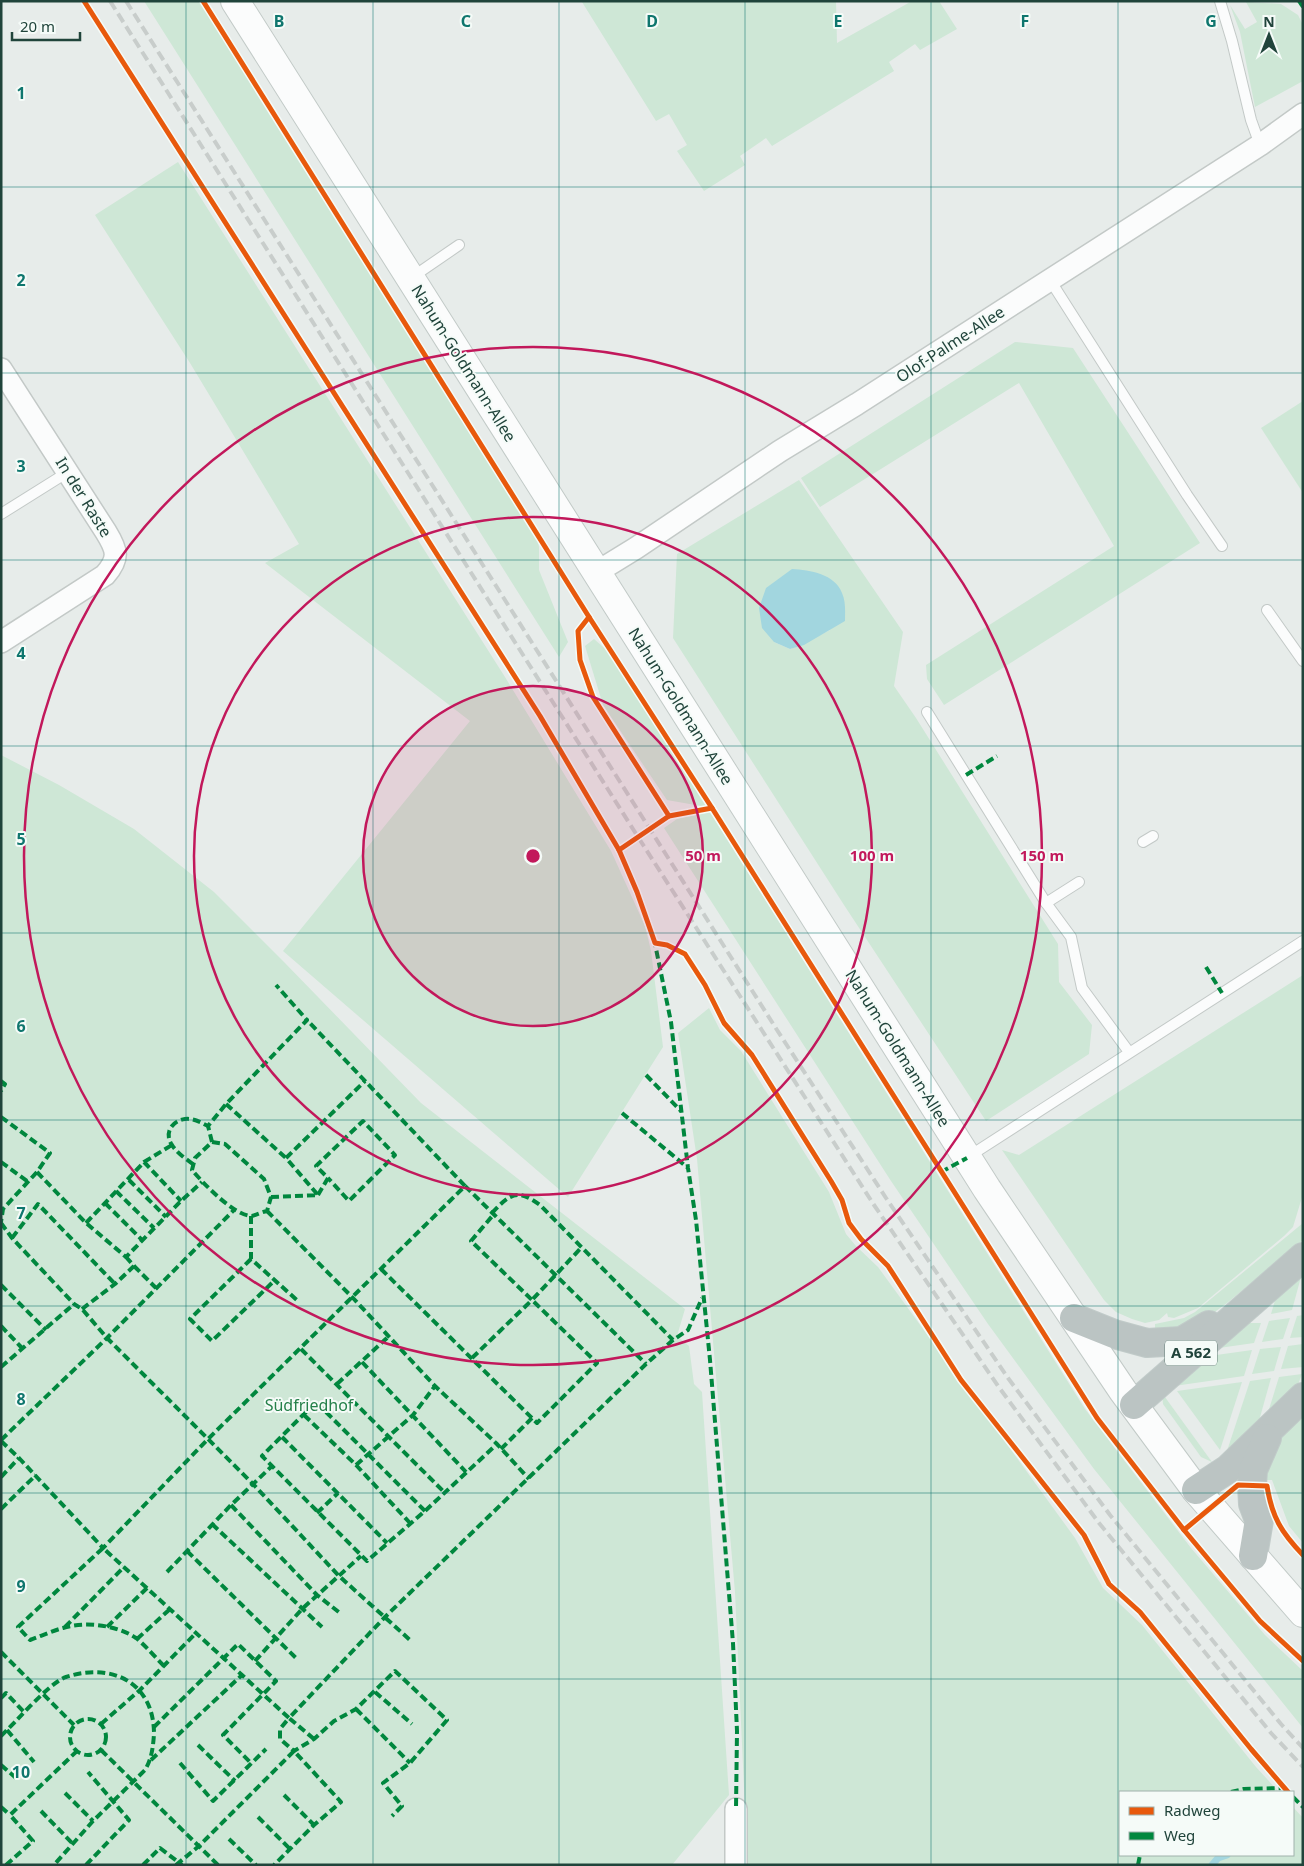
<svg xmlns="http://www.w3.org/2000/svg" width="1304" height="1866" font-family="'Noto Sans',sans-serif">
<style>
.green{fill:#cee7d6;fill-rule:evenodd}
.water{fill:#a2d6df}
.lines{fill:none;stroke-linecap:round;stroke-linejoin:round}
.stream{stroke:#a2d6df;stroke-width:7}
.lane-casing{stroke:#c3c9c7;stroke-width:12}
.street-casing{stroke:#c3c9c7;stroke-width:24}
.secondary-casing{stroke:#c2cac7;stroke-width:30}
.highway-casing{stroke:#c1cbc9;stroke-width:30}
.lane{stroke:#fbfcfc;stroke-width:10}
.street{stroke:#fbfcfc;stroke-width:21}
.secondary{stroke:#fbfcfc;stroke-width:28}
.highway{stroke:#bbc4c3;stroke-width:28}
.rail{stroke:#c8cdcb;stroke-width:4;stroke-dasharray:10 5;stroke-linecap:butt}
.quiet{stroke:#00873e;stroke-width:4;stroke-dasharray:8 4;stroke-linecap:butt}
.cycleway-casing{stroke:#f5fbf8;stroke-width:8}
.cycleway{stroke:#e8590c;stroke-width:5}
.grid{fill:none;stroke:#0f766e;stroke-width:1;stroke-opacity:0.55}
.ring{fill:none;stroke:#c2185b;stroke-width:2.5}
.labels{text-anchor:middle;stroke-width:4;stroke-linejoin:round;paint-order:stroke}
.shield{fill:#f5fbf8;stroke:#607b74;stroke-width:1}
.shield-label{font-size:15px;font-weight:bold;fill:#20443b}
.street-label{font-size:16px;fill:#20443b;stroke:#f5fbf8}
.park-label{font-size:16px;fill:#25804a;stroke:#f5fbf8}
.grid-label{font-size:16px;text-anchor:middle;font-weight:bold;fill:#0f766e;stroke:#f5fbf8;stroke-width:4;stroke-linejoin:round;paint-order:stroke}
.centre{fill:#c2185b;stroke:#f5fbf8;stroke-width:2.5}
.ring-label{font-size:15px;text-anchor:middle;font-weight:bold;fill:#c2185b;stroke:#f5fbf8;stroke-width:4;stroke-linejoin:round;paint-order:stroke}
</style>
<rect width="100%" height="100%" fill="#e7ecea"/>
<g class="green">
<path d="M144,1H201L537,536L539,547V570L568,642L559,657Z"/>
<path d="M583,1H836L837,43L912,1H939L957,29L920,50L915,44L889,62L894,71L772,146L766,138L740,156L745,165L704,191L677,151L687,145L669,114L656,121L582,2Z"/>
<path d="M1246,2L1281,4L1298,15L1303,25V81L1255,107L1240,32L1230,5L1245,29L1257,22Z"/>
<path d="M178,162L505,677L611,851L645,926L651,951L663,1047L568,1197L283,951L470,721L265,563L299,544L190,363L95,215Z"/>
<path d="M1015,342L1073,348L1200,543L944,705L927,679L926,665L1114,546L1019,383L820,507L801,478Z"/>
<path d="M1303,401V493L1261,428Z"/>
<path d="M799,480L903,632L894,686L916,718L1058,944L1059,982L1092,1025L1089,1054L986,1121L844,905L673,638L677,554ZM830,630C816,636 805,645 790,649L774,642Z"/>
<path d="M594,639L611,654L707,807L667,800L603,705L585,646Z"/>
<path d="M1,755L59,785L134,829L214,892L284,962L421,1103L685,1309L677,1336L689,1346L694,1384L702,1392L729,1795L672,1865H1Z"/>
<path d="M710,812L1085,1409L1191,1548L1265,1635L1303,1671V1728L1094,1469L988,1324L891,1181L664,828L677,819Z"/>
<path d="M1303,975V1194L1293,1227L1284,1236L1198,1308L1174,1318L1168,1317L1167,1313L1159,1320L1145,1323L1132,1319L1116,1312L1104,1300L1002,1150L1019,1155Z"/>
<path d="M709,1008L720,1030L741,1051L829,1192L846,1234L856,1246L878,1267L1075,1538L1103,1588L1142,1625L1256,1767L1279,1792H1120V1855H1293V1807L1303,1818V1865H744L745,1809L735,1592L697,1159L678,1033Z"/>
<path d="M1303,1223V1240L1227,1303L1197,1325L1155,1335V1324L1184,1318L1195,1312Z"/>
<path d="M1301,1277L1292,1310L1271,1314L1276,1297Z"/>
<path d="M1303,1315V1337L1290,1338L1297,1316Z"/>
<path d="M1290,1318L1283,1339L1262,1342L1269,1321Z"/>
<path d="M1244,1323H1261L1254,1343L1212,1349Z"/>
<path d="M1303,1344V1367L1281,1369L1288,1346Z"/>
<path d="M1281,1347L1274,1371L1252,1374L1260,1349Z"/>
<path d="M1252,1350L1244,1376L1174,1386L1202,1357Z"/>
<path d="M1302,1374L1296,1390L1266,1419L1279,1377Z"/>
<path d="M1271,1378L1257,1428L1225,1457L1250,1381Z"/>
<path d="M1242,1382L1220,1450L1177,1391Z"/>
<path d="M1162,1393L1212,1462L1201,1457L1163,1404Z"/>
<path d="M1303,1411V1543L1289,1526L1272,1480H1261L1270,1447Z"/>
</g>
<path class="water" d="M792,569C810,570 835,574 842,593C846,602 845,612 845,621L804,645L790,649L774,642L762,628L759,608L766,588Z"/>
<g class="lines">
<path class="stream" d="M1212,1865L1218,1858L1227,1855"/>
<g class="lane-casing">
<g id="lane">
<path d="M1220,1L1232,41L1251,120L1260,145"/>
<path d="M411,278L459,245"/>
<path d="M1050,280L1187,495L1222,546"/>
<path d="M1,514L68,472"/>
<path d="M1267,610L1303,661"/>
<path d="M927,712L1046,903L1071,937L1082,988L1129,1052"/>
<path d="M1143,842L1153,836"/>
<path d="M1046,903L1079,882"/>
<path d="M968,1157L1303,941"/>
</g>
</g>
<g class="street-casing">
<g id="street">
<path d="M1,369L106,532C117,550 120,558 105,575L1,642"/>
<path d="M597,572L636,548L780,451L857,404L1260,145L1303,114"/>
<path d="M736,1865V1809"/>
</g>
</g>
<g class="secondary-casing">
<path id="secondary" d="M235,1L987,1189L1123,1391L1196,1490L1303,1613"/>
</g>
<g class="highway-casing">
<g id="highway">
<path d="M1074,1318L1114,1334L1147,1343L1182,1341L1209,1325"/>
<path d="M1134,1405L1303,1257"/>
<path d="M1196,1490L1228,1469L1303,1397"/>
<path d="M1253,1556L1259,1520L1253,1504L1252,1485L1253,1470L1267,1438"/>
</g>
</g>
<use href="#lane" class="lane"/>
<use href="#street" class="street"/>
<use href="#secondary" class="secondary"/>
<use href="#highway" class="highway"/>
<g class="rail">
<path d="M110,1L638,837L874,1205L998,1386L1099,1523L1271,1733L1303,1767"/>
<path d="M126,1L777,1030L886,1198L1008,1378L1110,1515L1281,1724L1303,1748"/>
</g>
<g class="quiet">
<path d="M1299,1L1303,7"/>
<path d="M966,775L997,756"/>
<path d="M654,939L671,1022L688,1168L696,1220L710,1360L733,1643L737,1731L736,1809"/>
<path d="M1206,967L1222,993"/>
<path d="M646,1075L681,1111"/>
<path d="M1,1081L5,1084L1,1091"/>
<path d="M226,1104L286,1158"/>
<path d="M622,1113L688,1168"/>
<path d="M1,1117L50,1153L37,1172L3,1209L1,1222"/>
<path d="M212,1142L225,1144L264,1179L271,1197L267,1211C262,1212 256,1215 252,1216C234,1216 203,1183 192,1170L195,1158Z"/>
<path d="M212,1142L208,1126L226,1104L307,1020L276,985"/>
<path d="M1,1162L27,1181"/>
<path d="M144,1162L172,1145"/>
<path d="M193,1164C186,1159 177,1153 172,1145C164,1134 171,1121 185,1119C193,1118 200,1122 208,1126"/>
<path d="M37,1172L86,1223L126,1257L181,1201L202,1182"/>
<path d="M941,1172L967,1158"/>
<path d="M129,1180L166,1217"/>
<path d="M465,1186L646,1364"/>
<path d="M116,1191L154,1228"/>
<path d="M318,1195L328,1178L316,1166L363,1121L395,1155L349,1201L328,1178"/>
<path d="M271,1197L318,1195L286,1158L365,1081"/>
<path d="M105,1203L142,1240"/>
<path d="M267,1211L353,1298L435,1386L497,1444L529,1479"/>
<path d="M492,1213C510,1194 517,1188 540,1205L673,1340"/>
<path d="M251,1216V1259L298,1301"/>
<path d="M1,1223L12,1238L74,1304L82,1309L107,1338L253,1484L339,1576L410,1640"/>
<path d="M86,1223L144,1162L181,1201"/>
<path d="M12,1238L38,1204L115,1284"/>
<path d="M251,1259L190,1319L212,1341L275,1280"/>
<path d="M134,1266L156,1288"/>
<path d="M381,1269L537,1423L597,1363L532,1300L581,1248"/>
<path d="M1,1285L46,1330"/>
<path d="M82,1309L115,1284L134,1266L126,1257"/>
<path d="M1,1326L22,1348"/>
<path d="M301,1349L444,1492"/>
<path d="M472,1358L532,1300L471,1241L494,1214"/>
<path d="M362,1362L466,1472"/>
<path d="M1,1367L74,1304"/>
<path d="M337,1384L388,1337"/>
<path d="M304,1415L356,1465L410,1523"/>
<path d="M282,1437L387,1543"/>
<path d="M1,1440L107,1338L234,1210"/>
<path d="M1,1441L19,1458L103,1548L208,1439L465,1186L307,1020"/>
<path d="M501,1449L532,1418"/>
<path d="M356,1465L413,1415L435,1386"/>
<path d="M1,1477L19,1458"/>
<path d="M231,1505L317,1595L340,1613"/>
<path d="M1,1509L36,1475"/>
<path d="M425,1511L316,1402L262,1456L367,1561L425,1511L497,1444"/>
<path d="M317,1513L338,1493"/>
<path d="M212,1524L322,1627"/>
<path d="M187,1551L296,1658"/>
<path d="M167,1572L231,1505L271,1467"/>
<path d="M65,1627L124,1567"/>
<path d="M107,1627L147,1588"/>
<path d="M137,1639L170,1609"/>
<path d="M1,1652L74,1725"/>
<path d="M255,1661L303,1608L361,1556"/>
<path d="M164,1666C155,1657 146,1646 136,1638C117,1625 85,1621 63,1628C52,1631 41,1636 30,1640L18,1627L103,1548L289,1718L280,1729V1739L294,1751L314,1739L334,1721L356,1709L395,1671L447,1720L410,1763L383,1783L402,1806L392,1816"/>
<path d="M375,1692L412,1724"/>
<path d="M1,1698L6,1693L24,1712"/>
<path d="M356,1709L410,1763"/>
<circle cx="88" cy="1737" r="18"/>
<path d="M101,1724L140,1690L196,1633"/>
<path d="M154,1727L238,1644L276,1681L223,1735L251,1763"/>
<path d="M7,1730L34,1762"/>
<path d="M1,1736C15,1723 50,1682 66,1677C111,1662 154,1682 154,1734C153,1747 152,1758 145,1770L93,1821L54,1865"/>
<path d="M314,1739L289,1718L385,1617L646,1364L673,1340L688,1330L702,1298"/>
<path d="M198,1745L235,1781"/>
<path d="M101,1750L218,1865"/>
<path d="M151,1760L242,1675"/>
<path d="M180,1763L213,1801L266,1749"/>
<path d="M1,1765L16,1778"/>
<path d="M1231,1792L1244,1789L1284,1788"/>
<path d="M65,1793L93,1821"/>
<path d="M284,1795L314,1825"/>
<path d="M1293,1797L1303,1807"/>
<path d="M1,1807L10,1815"/>
<path d="M41,1811L74,1845"/>
<path d="M258,1817L291,1850"/>
<path d="M229,1839L256,1865"/>
<path d="M6,1865L33,1841L10,1815L77,1751"/>
<path d="M86,1865L129,1820L88,1772"/>
<path d="M143,1865L160,1848L182,1865"/>
<path d="M176,1865L199,1846L294,1751L341,1802L314,1825L274,1865"/>
<path d="M1138,1865L1140,1855"/>
</g>
<g class="cycleway-casing">
<g id="cycleway">
<path d="M84,1L540,716L619,850L637,892L655,943L667,945L685,954L705,985L724,1023L752,1055L831,1181L842,1200L849,1223L861,1239L888,1266L961,1380L1084,1535L1109,1584L1140,1612L1251,1749L1288,1792"/>
<path d="M203,1L589,617L712,808L1097,1418L1184,1530L1260,1621L1303,1661"/>
<path d="M589,617L578,631L580,660L593,697L669,816"/>
<path d="M619,850L669,816L712,808"/>
<path d="M1184,1530L1238,1485L1267,1486C1272,1517 1281,1532 1303,1555"/>
</g>
</g>
<use href="#cycleway" class="cycleway"/>
</g>
<path class="grid" d="M186,1V1865M373,1V1865M559,1V1865M745,1V1865M931,1V1865M1118,1V1865M1,187H1303M1,373H1303M1,560H1303M1,746H1303M1,933H1303M1,1120H1303M1,1306H1303M1,1493H1303M1,1679H1303"/>
<circle cx="533" cy="856" r="170" fill="#c2185b" fill-opacity=".12"/>
<g class="ring">
<circle cx="533" cy="856" r="170"/>
<circle cx="533" cy="856" r="339"/>
<circle cx="533" cy="856" r="509"/>
</g>
<g class="labels">
<rect class="shield" x="1165" y="1340.5" width="52" height="25" rx="4"/>
<g class="shield-label">
<text x="1191" y="1358">A 562</text>
</g>
<g class="street-label">
<text transform="translate(950 344) rotate(-33)" y="6">Olof-Palme-Allee</text>
<text transform="translate(464 363) rotate(58)" y="6">Nahum-Goldmann-Allee</text>
<text transform="translate(84 497) rotate(58)" y="6">In der Raste</text>
<text transform="translate(681 706) rotate(58)" y="6">Nahum-Goldmann-Allee</text>
<text transform="translate(898 1048) rotate(58)" y="6">Nahum-Goldmann-Allee</text>
</g>
<g class="park-label">
<text x="309" y="1411">Südfriedhof</text>
</g>
</g>
<g class="grid-label">
<text x="279" y="27">B</text>
<text x="466" y="27">C</text>
<text x="652" y="27">D</text>
<text x="838" y="27">E</text>
<text x="1025" y="27">F</text>
<text x="1211" y="27">G</text>
<text x="21" y="99">1</text>
<text x="21" y="286">2</text>
<text x="21" y="472">3</text>
<text x="21" y="659">4</text>
<text x="21" y="845">5</text>
<text x="21" y="1032">6</text>
<text x="21" y="1219">7</text>
<text x="21" y="1405">8</text>
<text x="21" y="1592">9</text>
<text x="21" y="1778">10</text>
</g>
<circle cx="533" cy="856" r="8" class="centre"/>
<g class="ring-label">
<text x="703" y="861">50 m</text>
<text x="872" y="861">100 m</text>
<text x="1042" y="861">150 m</text>
</g>
<rect width="1304" height="1866" fill="none" stroke="#20443b" stroke-width="5"/>
<rect x="1119" y="1791" width="175" height="65" fill="#f5fbf8" stroke="#a0b2ac"/>
<rect x="1129" y="1807" width="25" height="8" fill="#e8590c" stroke="#a0b2ac"/>
<text x="1164" y="1816" font-size="15" fill="#20443b">Radweg</text>
<rect x="1129" y="1832" width="25" height="8" fill="#00873e" stroke="#a0b2ac"/>
<text x="1164" y="1841" font-size="15" fill="#20443b">Weg</text>
<g transform="translate(1269 35)" stroke="#f5fbf8" stroke-width="4" paint-order="stroke">
<path d="M0-4L9 19L0 12L-9 19Z" fill="#20443b"/>
<text y="-8" font-size="14" font-weight="bold" text-anchor="middle" fill="#20443b">N</text>
</g>
<path d="M12 32v8h68v-8" fill="none" stroke="#20443b" stroke-width="2.5"/>
<text x="20" y="32" font-size="15" fill="#20443b" stroke="#f5fbf8" stroke-width="4" paint-order="stroke">20 m</text>
</svg>
